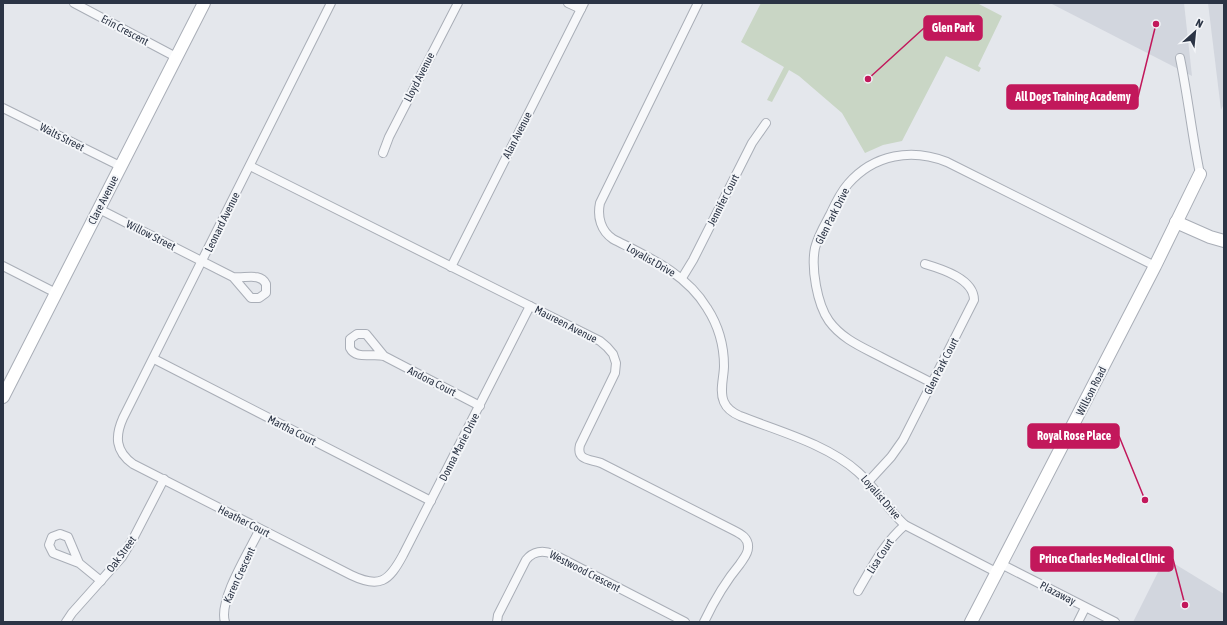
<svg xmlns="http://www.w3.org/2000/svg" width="1227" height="625" font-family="'Asap Condensed',sans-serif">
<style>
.built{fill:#d2d6de}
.green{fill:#c9d6c5}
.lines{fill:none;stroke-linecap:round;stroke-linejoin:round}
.street-casing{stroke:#a9aeb7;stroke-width:10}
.secondary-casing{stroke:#a9aeb7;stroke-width:14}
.street{stroke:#f7f8fa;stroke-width:8}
.secondary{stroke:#fff;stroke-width:12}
.labels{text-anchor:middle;stroke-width:4;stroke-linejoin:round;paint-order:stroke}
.street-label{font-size:11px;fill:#2b3445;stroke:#f4f6f9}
.leader{fill:none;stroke:#c2185b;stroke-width:1.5}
.callout-dot{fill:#c2185b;stroke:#f4f6f9;stroke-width:1.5}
.callout{fill:#c2185b;stroke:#c2185b;stroke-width:1.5}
.callout-label{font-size:12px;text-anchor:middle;font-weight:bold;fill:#fff}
</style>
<rect width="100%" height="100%" fill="#e4e7ec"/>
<g class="built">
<path d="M1050,3H1184L1192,76Z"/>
<path d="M1208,3H1224V104L1221,110Z"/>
<path d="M1165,558L1224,594V622H1133Z"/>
</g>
<path class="green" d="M761,3H977L1002,16L978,66L981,68L979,72L946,56L902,141L883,145L865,153L842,113L799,76L789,70L772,102L767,100L784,67L741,42Z"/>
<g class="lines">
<g class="street-casing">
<g id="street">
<path d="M74,3L176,57"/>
<path d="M331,3L123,418C115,436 115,451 133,464L351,575C380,589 389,581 403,555L530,306"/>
<path d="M568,3L581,9"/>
<path d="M698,3L600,203C597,217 601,231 613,239C648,257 686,273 707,308C718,325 724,346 724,366C724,377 719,391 724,402C727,409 733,413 740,416C778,431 827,444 858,472C876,488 887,509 905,525L996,572"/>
<path d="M1180,58C1188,97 1192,135 1200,174"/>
<path d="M3,108L120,166"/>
<path d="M383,153L389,137L458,3"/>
<path d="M250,166L600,341L607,347L613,354L616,363L615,373L580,445C576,461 591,459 601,463L733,530C741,534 749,538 748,548C748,554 743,559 740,564C725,582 714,601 704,622"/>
<path d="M99,209L233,277C244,279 260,272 266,284V293L259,298H251L233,277"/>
<path d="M3,266L56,293"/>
<path d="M451,267L584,3"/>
<path d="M682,278L693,260L752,143L766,123"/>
<path d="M384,356L366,334H357L350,339V348C356,360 372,353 384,356L480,406"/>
<path d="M154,359L431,501"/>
<path d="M932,383C915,374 898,366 881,357C862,347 842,339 829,321C817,304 811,268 815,248C818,236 824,226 830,215C835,204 840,193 848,184C874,154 912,148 947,162L1155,266"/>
<path d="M868,482L891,457L903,440L974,300C974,279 942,269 925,264"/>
<path d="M79,563L53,553L49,545L52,537L60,534L68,537L79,563L101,581"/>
<path d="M1001,564L1115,622"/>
<path d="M858,591C872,567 884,543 905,525"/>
<path d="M66,622L72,613L122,557L134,537L164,479"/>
<path d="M225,622C218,600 250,550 260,529"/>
<path d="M497,622L498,615L526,560C533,551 543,550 553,554L685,622"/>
<path d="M1078,622L1085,608"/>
</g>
</g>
<g class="secondary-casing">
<g id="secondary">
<path d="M1176,222L1210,237L1224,241"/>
<path d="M3,397L204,3"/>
<path d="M971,622L1155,266L1200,174"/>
</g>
</g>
<use href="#street" class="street"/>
<use href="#secondary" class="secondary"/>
</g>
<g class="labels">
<g class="street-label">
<text transform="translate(125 30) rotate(28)" y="4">Erin Crescent</text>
<text transform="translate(419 77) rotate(-63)" y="4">Lloyd Avenue</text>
<text transform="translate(517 135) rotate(-63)" y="4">Alan Avenue</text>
<text transform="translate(62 137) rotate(27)" y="4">Walts Street</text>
<text transform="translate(103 200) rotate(-63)" y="4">Clare Avenue</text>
<text transform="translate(723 200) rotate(-63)" y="4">Jennifer Court</text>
<text transform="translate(832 216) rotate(-63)" y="4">Glen Park Drive</text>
<text transform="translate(222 222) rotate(-64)" y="4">Leonard Avenue</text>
<text transform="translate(151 235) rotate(27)" y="4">Willow Street</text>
<text transform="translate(651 260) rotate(30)" y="4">Loyalist Drive</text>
<text transform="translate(566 324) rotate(27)" y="4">Maureen Avenue</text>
<text transform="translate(941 366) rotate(-63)" y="4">Glen Park Court</text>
<text transform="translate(432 381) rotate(27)" y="4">Andora Court</text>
<text transform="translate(1091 391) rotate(-63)" y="4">Willson Road</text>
<text transform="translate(292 430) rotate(27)" y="4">Martha Court</text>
<text transform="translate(459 447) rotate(-63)" y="4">Donna Marie Drive</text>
<text transform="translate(881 497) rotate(49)" y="4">Loyalist Drive</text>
<text transform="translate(244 521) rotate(27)" y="4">Heather Court</text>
<text transform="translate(121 554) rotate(-54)" y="4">Oak Street</text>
<text transform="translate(880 556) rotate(-57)" y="4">Lisa Court</text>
<text transform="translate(585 571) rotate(27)" y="4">Westwood Crescent</text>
<text transform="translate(239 575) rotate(-65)" y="4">Karen Crescent</text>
<text transform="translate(1058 593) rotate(27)" y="4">Plazaway</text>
</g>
</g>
<path class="leader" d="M868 79L924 28M1156 24L1138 97M1145 500L1119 436M1185 605L1173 559"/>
<g class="callout-dot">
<circle cx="868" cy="79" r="4"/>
<circle cx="1156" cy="24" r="4"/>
<circle cx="1145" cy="500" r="4"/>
<circle cx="1185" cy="605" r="4"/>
</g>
<g class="callout">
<rect x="924" y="16" width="58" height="24" rx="4"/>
<rect x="1007" y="85" width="131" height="24" rx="4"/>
<rect x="1028" y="424" width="91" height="24" rx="4"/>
<rect x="1031" y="547" width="142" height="24" rx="4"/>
</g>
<g class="callout-label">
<text x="953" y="32">Glen Park</text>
<text x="1073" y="101">All Dogs Training Academy</text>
<text x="1074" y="440">Royal Rose Place</text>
<text x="1102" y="563">Prince Charles Medical Clinic</text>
</g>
<rect width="1227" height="625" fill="none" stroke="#2b3445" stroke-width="8"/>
<g transform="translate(1195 32) rotate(27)" stroke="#f4f6f9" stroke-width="3" paint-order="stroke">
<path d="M0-3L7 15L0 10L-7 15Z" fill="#2b3445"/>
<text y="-6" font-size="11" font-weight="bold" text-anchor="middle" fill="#2b3445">N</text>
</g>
</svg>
